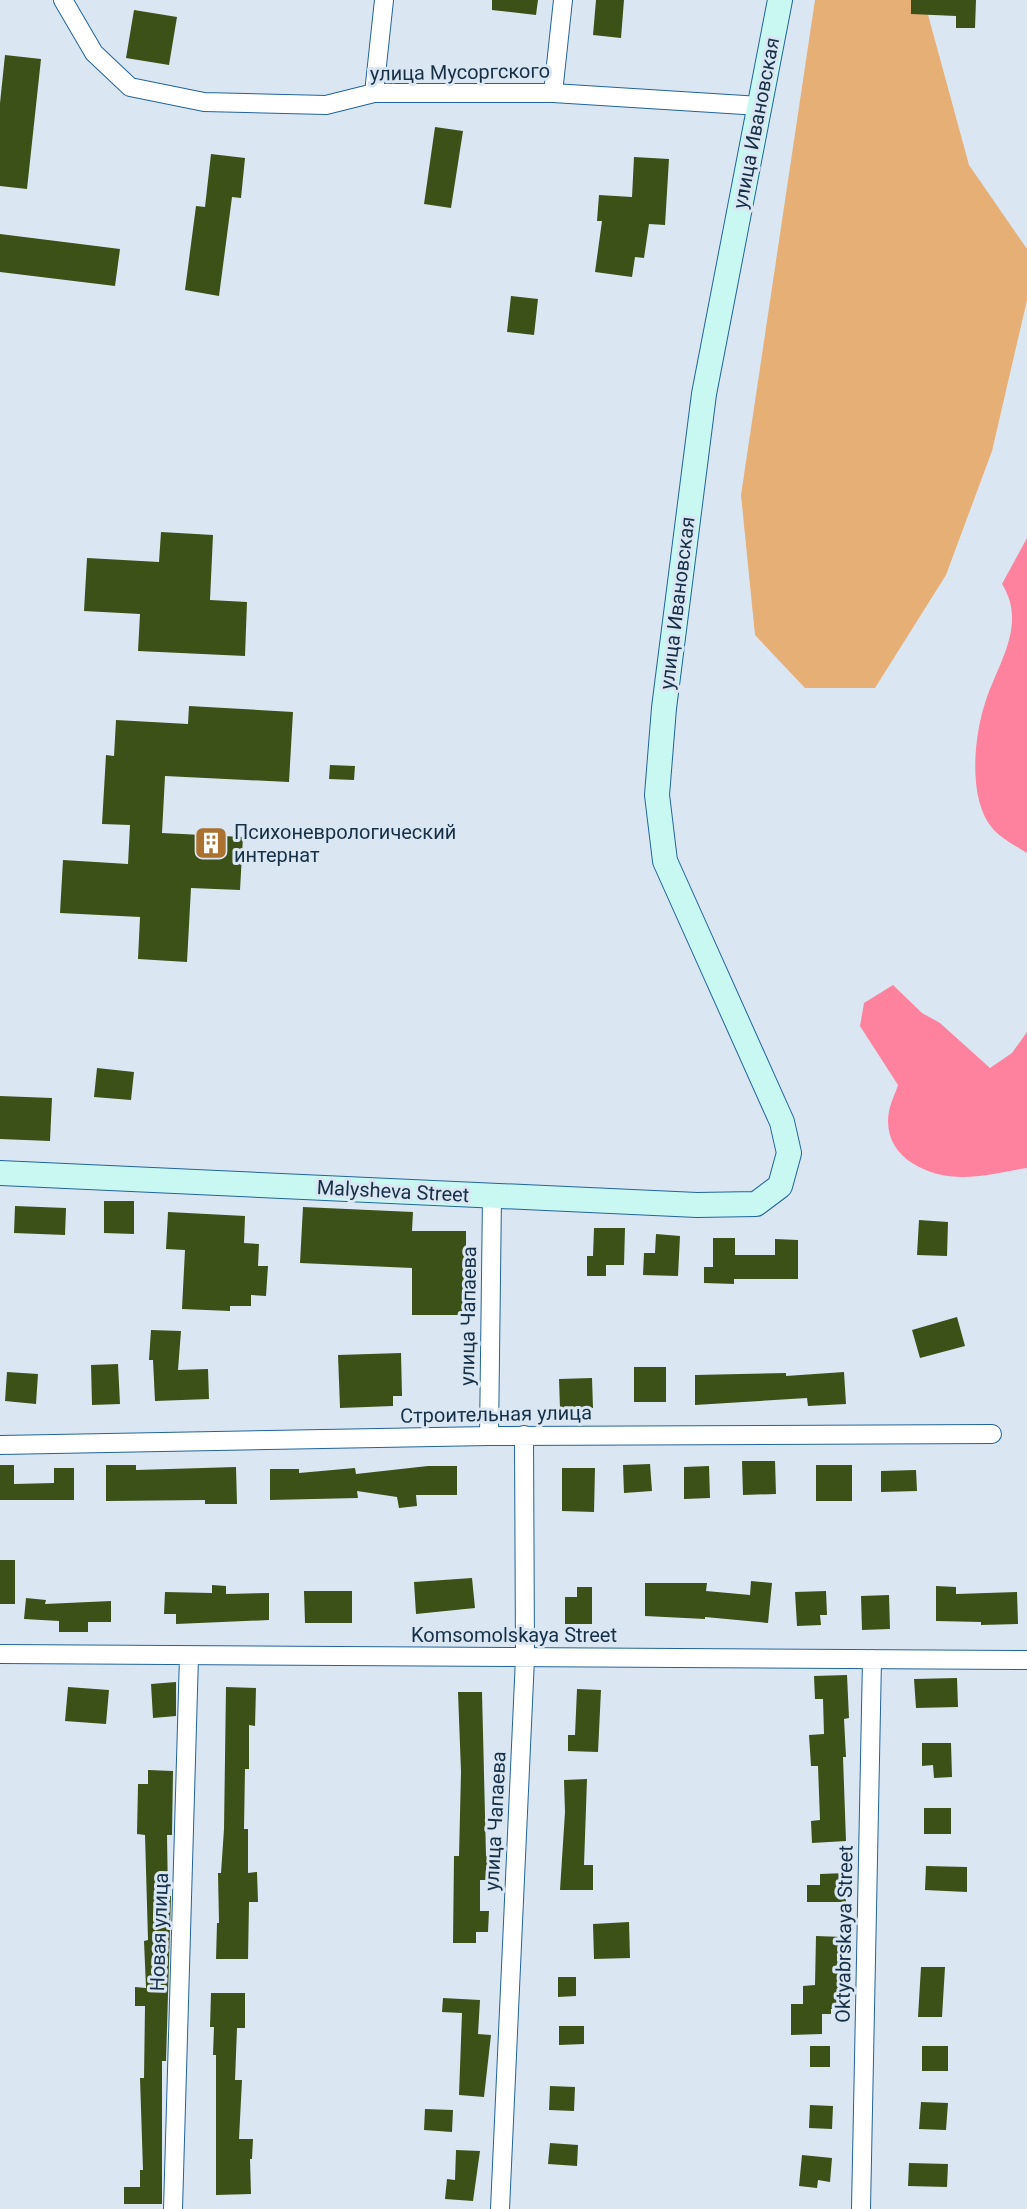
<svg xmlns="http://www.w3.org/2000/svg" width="1027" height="2209" viewBox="0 0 1027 2209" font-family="Roboto,sans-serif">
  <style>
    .green { fill: #e5af76 }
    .water { fill: #fe819e }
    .building { fill: #3c5118 }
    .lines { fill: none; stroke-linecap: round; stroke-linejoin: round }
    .street-casing { stroke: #226499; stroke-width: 20 }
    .secondary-casing { stroke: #226499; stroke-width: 26 }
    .street { stroke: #fff; stroke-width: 18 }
    .secondary { stroke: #c9f8f3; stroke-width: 24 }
    .labels { text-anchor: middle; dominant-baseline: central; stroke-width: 6; stroke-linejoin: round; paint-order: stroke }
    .street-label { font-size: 20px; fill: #163048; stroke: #dae7f3 }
    .poi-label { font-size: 20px; fill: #163048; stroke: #dae7f3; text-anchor: start }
  </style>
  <rect width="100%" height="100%" fill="#dae7f3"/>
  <path class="green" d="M815,0H924L969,165L1027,249V300L992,451L946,575L875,688H805L755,635L741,495Z"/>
  <path class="water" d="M1027,538V853C1016,846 1002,839 993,829C967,799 974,735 986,700C999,662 1027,624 1002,584Z
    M893,985L922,1013L940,1023L990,1068L1012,1053L1027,1032V1168C1007,1171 984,1177 963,1177C924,1177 878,1154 890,1107C892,1099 896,1092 898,1085L860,1026L864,1003Z"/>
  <path class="building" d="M492,0H538L536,15L492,10Z
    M596,0H624L621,38L593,35Z
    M911,0H976L975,28H956V16L911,14Z
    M134,10L177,17L169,65L126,58Z
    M5,55L41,59L27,189L0,186V103Z
    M435,127L463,131L451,208L424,204Z
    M211,154L245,158L241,198L232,197L219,296L185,290L196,206L205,207Z
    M634,157L669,159L665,225L649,224L644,258L635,257L632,277L595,272L602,221H597L599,195L632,197Z
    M0,234L120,249L115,286L0,272Z
    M511,296L538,299L534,335L507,332Z
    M161,532L213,535L210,600L247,602L245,656L138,651L140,614L84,611L87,558L159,562Z
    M189,706L293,712L289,782L165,776L162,833L243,837L240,890L191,888L187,962L138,959L140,917L60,913L63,860L128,864L130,825L102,824L106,755L114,756L116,720L188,724Z
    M330,765L355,766L354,780L329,779Z
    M97,1068L134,1072L131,1100L94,1097Z
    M0,1096L52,1098L50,1141L0,1139Z
    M104,1201H134V1234L104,1233Z
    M15,1206L66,1208L65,1235L14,1233Z
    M303,1207L413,1212L412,1231H466V1315H412V1268L300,1263Z
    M168,1212L245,1216L244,1243L259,1244L258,1266H268L266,1296L251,1295V1306H230V1311L182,1309L185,1250L166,1249Z
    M919,1220L948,1222L947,1256L917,1255Z
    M594,1228H625L624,1265H606V1276H587V1256H593Z
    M656,1234L680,1236L678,1276L643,1275L644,1253H655Z
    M713,1238H735V1255H775V1239L798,1240V1279H734V1284L704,1283V1267H713Z
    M957,1317L965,1346L920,1358L912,1330Z
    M151,1330L181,1331L178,1370L208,1369L209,1399L155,1401L153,1360H149Z
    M401,1353L402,1396H393V1406L340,1408L338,1355Z
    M118,1364L120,1404L92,1405L91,1365Z
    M634,1367H666V1402H634Z
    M7,1372L38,1374L36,1404L5,1401Z
    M844,1372L846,1404L808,1406L807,1398L695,1405V1375L786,1373V1376Z
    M592,1378L593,1408L560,1409L559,1379Z
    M742,1461H775L776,1494L743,1495Z
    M650,1464L652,1491L624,1493L623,1465Z
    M0,1465H14V1484L54,1483V1468H74V1500H0Z
    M106,1465H136V1470L236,1467L237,1504H205V1500L106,1501Z
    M816,1465H852V1501H816Z
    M428,1466H457V1495H416L417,1506L399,1508L397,1497L357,1491L358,1498L270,1500V1469H299V1473L355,1468L356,1474Z
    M709,1466L710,1498L684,1499V1467Z
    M562,1468H595L594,1512L562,1511Z
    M916,1470L917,1491L881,1492V1471Z
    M0,1560H15V1604H0Z
    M472,1578L475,1608L416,1614L414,1582Z
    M751,1581L772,1583L768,1623L705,1617V1619L645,1616V1583H707L706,1591L750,1595Z
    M212,1585L226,1586V1594L269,1593V1620L176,1624V1614H164L165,1592L212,1593Z
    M936,1586L956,1587V1594L1017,1592L1018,1624L981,1625V1622L936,1621Z
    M577,1587H592V1624H565V1597H577Z
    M304,1591H352V1623H305Z
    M826,1591L827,1615H820L821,1625L797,1626L795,1592Z
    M889,1595L890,1629L862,1630L861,1596Z
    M26,1598L46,1600L45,1604L111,1601V1622H88V1632H59V1621L24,1619Z
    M847,1675L849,1718L844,1719L846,1757H843L846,1841L812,1843L811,1821L820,1820L818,1766H811L809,1735L824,1734L823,1699H815L814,1676Z
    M957,1678L958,1707L916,1708L914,1679Z
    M176,1682V1716L153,1718L151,1684Z
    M68,1687L109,1690L106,1724L65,1721Z
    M226,1687L256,1688L255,1726L249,1725V1769H245L244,1829H248V1873L257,1872L258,1902H249L248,1959H216L217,1923H219L218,1873H221L224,1829Z
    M577,1689L601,1690L598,1752L568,1751V1735H575Z
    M458,1692H482L486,1856H496V1880H480V1911H489L488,1932H476V1943H453L454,1856H459L461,1772Z
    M922,1743H951L952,1777L934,1778L933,1765L922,1766Z
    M148,1770L173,1771L172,1835H167L168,1896H171L166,2061H162V2204H124V2187H140V2170H143L140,2078H144L145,2006H135V1987L146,1988L144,1941L148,1940L145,1835L137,1834L138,1784H148Z
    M587,1779L584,1865H593V1890H560L565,1812L564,1780Z
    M924,1808H951V1834H924Z
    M926,1866L967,1867V1892L925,1890Z
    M846,1873V1902H807V1885H820V1874Z
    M629,1922L630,1958L594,1959L593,1924Z
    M816,1936L843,1937V1959H841V2009H831V2014H822V2034L791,2035V2004H803V1986L815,1985Z
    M921,1967H945L942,2017H918Z
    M558,1977H576V1996L558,1997Z
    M211,1993H245V2028H237L235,2080H242L239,2139H253L252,2159H250L251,2194L216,2195V2055H213L214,2027H210Z
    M443,1998L480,2000L478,2034L491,2035L484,2097L459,2095L462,2013L442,2012Z
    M559,2026H584V2044L559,2045Z
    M810,2046H830V2067H810Z
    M922,2046H948V2071H922Z
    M550,2086L575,2087L574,2111L549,2110Z
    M921,2102L948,2103L946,2130L919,2129Z
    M810,2105L833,2106L832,2129L809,2128Z
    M425,2109L453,2110L452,2132L424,2130Z
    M550,2143L578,2145L577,2166L548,2164Z
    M456,2150L480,2151L473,2201L445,2199L447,2179L455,2180Z
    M802,2155L832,2158L830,2182L818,2180L817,2188L799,2186Z
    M909,2163L948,2164L947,2187L908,2186Z"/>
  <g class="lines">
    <g class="street-casing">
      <path id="street" d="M63,0L94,53L130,87L204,102L326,105L374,93H553L760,106
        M374,93L384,0
        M553,93L563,0
        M489,1436L492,1196
        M0,1445L489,1436L992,1434
        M0,1654L1027,1660
        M173,2209L189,1656
        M500,2209L525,1658L524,1435
        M861,2209L872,1659"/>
    </g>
    <g class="secondary-casing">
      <path id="secondary" d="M0,1173L697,1205L756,1204L780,1186L789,1153L782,1122L665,861L657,795L664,708L704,394L780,0"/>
    </g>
    <use href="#street" class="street"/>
    <use href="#secondary" class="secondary"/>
  </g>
  <defs>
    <g id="building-square" transform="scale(1.725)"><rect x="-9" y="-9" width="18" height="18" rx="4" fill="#aa712f" stroke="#dae7f3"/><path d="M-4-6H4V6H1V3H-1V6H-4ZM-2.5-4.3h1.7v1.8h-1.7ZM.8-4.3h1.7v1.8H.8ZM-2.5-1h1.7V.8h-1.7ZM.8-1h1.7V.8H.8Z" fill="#fff"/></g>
  </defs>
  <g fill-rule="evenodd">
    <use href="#building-square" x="211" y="843"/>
  </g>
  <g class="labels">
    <g class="street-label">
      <text transform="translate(460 72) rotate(-1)">улица Мусоргского</text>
      <text transform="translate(756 123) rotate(-79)">улица Ивановская</text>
      <text transform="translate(677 603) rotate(-83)">улица Ивановская</text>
      <text transform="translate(393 1191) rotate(3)">Malysheva Street</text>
      <text transform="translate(468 1316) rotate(-89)">улица Чапаева</text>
      <text transform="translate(496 1414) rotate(-1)">Строительная улица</text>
      <text x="514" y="1635">Komsomolskaya Street</text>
      <text transform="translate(495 1821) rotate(-87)">улица Чапаева</text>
      <text transform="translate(159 1932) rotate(-88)">Новая улица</text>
      <text transform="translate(844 1934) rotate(-89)">Oktyabrskaya Street</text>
    </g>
    <g class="poi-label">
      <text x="234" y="832">Психоневрологический<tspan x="234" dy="23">интернат</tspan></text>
    </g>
  </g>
</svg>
